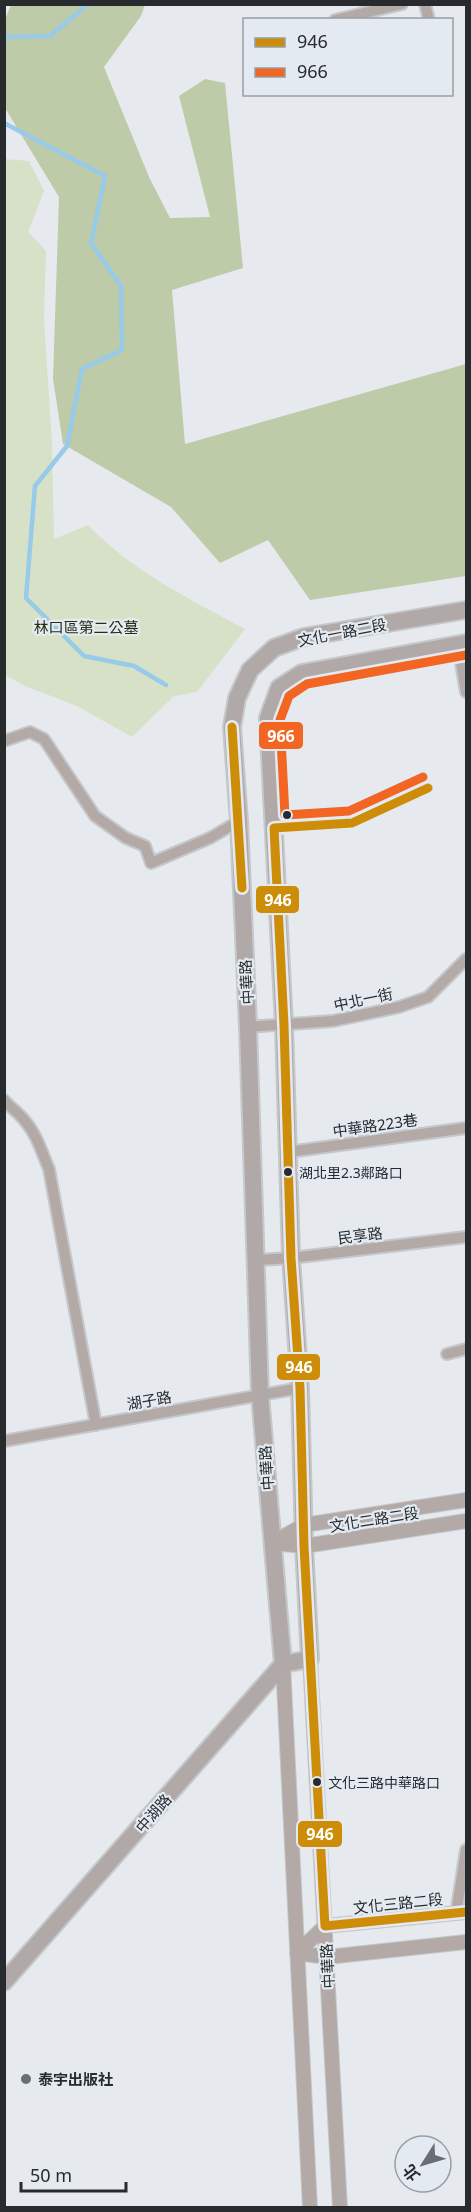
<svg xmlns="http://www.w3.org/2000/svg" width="471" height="2212" viewBox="0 0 471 2212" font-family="'Noto Sans','Noto Sans TC',sans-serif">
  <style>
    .green { fill: #d7e1c7 }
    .forest { fill: #becba8 }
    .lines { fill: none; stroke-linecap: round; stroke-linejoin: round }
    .stream { stroke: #98cae9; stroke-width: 4.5 }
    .minor-casing { stroke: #c5c8ca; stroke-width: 14 }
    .tertiary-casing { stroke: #c5c8ca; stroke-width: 16 }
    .secondary-casing { stroke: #c5c8ca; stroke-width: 20 }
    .minor { stroke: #b3a9a7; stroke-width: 10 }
    .tertiary { stroke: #b3a9a7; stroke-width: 14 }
    .secondary { stroke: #b1a9a7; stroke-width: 16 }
    .bus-1-casing { stroke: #e3eaf2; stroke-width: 14 }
    .bus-2-casing { stroke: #e3eaf2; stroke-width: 14 }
    .bus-1 { stroke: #ce8d09; stroke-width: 9 }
    .bus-2 { stroke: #f26522; stroke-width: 9 }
    .bus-dot { fill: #282b2d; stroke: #e3eaf2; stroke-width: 2 }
    .poi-dot { fill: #6a6e71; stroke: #e3eaf2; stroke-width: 2 }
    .labels { text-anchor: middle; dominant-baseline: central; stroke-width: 4.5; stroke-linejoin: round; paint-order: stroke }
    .bus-label { font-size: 14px; fill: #282b2d; stroke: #e3eaf2; text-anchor: start }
    .park-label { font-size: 15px; fill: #262e10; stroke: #e3eaf2 }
    .street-label { font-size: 15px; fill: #282b2d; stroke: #e3eaf2 }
    .poi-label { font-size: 15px; font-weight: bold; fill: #282b2d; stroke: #e3eaf2; text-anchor: start }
    .line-badge { stroke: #e3eaf2; stroke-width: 2 }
    .badge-label { font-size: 16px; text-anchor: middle; font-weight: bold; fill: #fff }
  </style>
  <rect width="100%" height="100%" fill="#e6eaee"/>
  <path class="green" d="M5,159L29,161L44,191L28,232L46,251L44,319L52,444L54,539L88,525C132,571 189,599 245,629L197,692L174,696L132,737L77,706L25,686L5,675Z"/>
  <path class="forest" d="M11,5H145L141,16L104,67L149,177L170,218L210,217L179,96L205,79L225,83L243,268L172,290L185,444L466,364V576L310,600L268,540L220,563L171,507L63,444L53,379L59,197L5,108L6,17Z"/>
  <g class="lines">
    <path class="stream" d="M4,37L50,36L88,4
      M4,123L105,176L91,243L121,286L122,350L82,369L67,446L35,486L26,598L84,656L134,666L166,685"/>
    <g class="minor-casing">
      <path id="minor" d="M425,4L429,20
        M335,20L402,4
        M458,645L466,692
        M4,741L30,732L44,739L95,816L126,838L145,846L151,863L210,838L239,821
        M248,1027L333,1021L399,1007L428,997L466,959
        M4,1100C11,1108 19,1113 25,1121C37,1135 42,1153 49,1169L96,1425
        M288,1152L466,1128
        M257,1260L291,1258L466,1237
        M447,1354L466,1349
        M4,1441L300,1388
        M456,1914L466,1850"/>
    </g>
    <g class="tertiary-casing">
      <path id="tertiary" d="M272,1543L304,1525L466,1500
        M272,1543L304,1546L466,1521
        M310,1659L340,2208
        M283,1664L310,2208
        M297,1953L325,1926L466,1912
        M297,1953L327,1957L466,1942"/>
    </g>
    <g class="secondary-casing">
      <path id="secondary" d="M283,1664L260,1395L248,1027L239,821L232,727L237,698L250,670L274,648L304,637L466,610
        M4,1982L283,1664L310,1659L304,1546L300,1388L291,1258L284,1025L268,718L279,688L302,673L466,643"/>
    </g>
    <use href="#minor" class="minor"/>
    <use href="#tertiary" class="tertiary"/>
    <use href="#secondary" class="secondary"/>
    <g class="bus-1-casing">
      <path id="bus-1" d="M232,727L242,888
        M428,788L352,823L274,828L284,1025L291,1258L300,1388L304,1546L325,1926L466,1912"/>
    </g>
    <g class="bus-2-casing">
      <path id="bus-2" d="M423,777L349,811L285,815L280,720L289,696L307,684L466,655"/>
    </g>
    <use href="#bus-1" class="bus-1"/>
    <use href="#bus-2" class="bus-2"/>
  </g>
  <g class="bus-dot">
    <circle cx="287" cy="815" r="5"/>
    <circle cx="288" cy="1172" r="5"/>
    <circle cx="317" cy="1782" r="5"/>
  </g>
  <circle class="poi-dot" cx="26" cy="2079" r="6"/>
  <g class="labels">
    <g class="bus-label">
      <text x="299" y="1172">湖北里2.3鄰路口</text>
      <text x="328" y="1782">文化三路中華路口</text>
    </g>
    <g class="park-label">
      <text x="86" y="627">林口區第二公墓</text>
    </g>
    <g class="street-label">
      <text transform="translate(342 632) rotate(-11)">文化一路二段</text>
      <text transform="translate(246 982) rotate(-93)">中華路</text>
      <text transform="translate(363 999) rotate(-12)">中北一街</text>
      <text transform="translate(375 1125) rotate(-8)">中華路223巷</text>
      <text transform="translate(360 1235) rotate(-7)">民享路</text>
      <text transform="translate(149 1400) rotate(-10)">湖子路</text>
      <text transform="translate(266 1468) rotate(-94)">中華路</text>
      <text transform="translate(374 1519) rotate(-9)">文化二路二段</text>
      <text transform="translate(153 1813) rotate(-49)">中湖路</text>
      <text transform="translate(398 1903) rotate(-6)">文化三路二段</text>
      <text transform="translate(327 1966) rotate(-93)">中華路</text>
    </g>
    <g class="poi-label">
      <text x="38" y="2079">泰宇出版社</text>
    </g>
  </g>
  <g class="line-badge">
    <rect x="258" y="721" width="46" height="29" rx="6" fill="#f26522"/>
    <rect x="255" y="885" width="45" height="29" rx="6" fill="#ce8d09"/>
    <rect x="276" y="1353" width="45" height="28" rx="6" fill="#ce8d09"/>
    <rect x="297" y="1820" width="46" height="28" rx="6" fill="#ce8d09"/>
  </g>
  <g class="badge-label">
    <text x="281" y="742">966</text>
    <text x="278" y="906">946</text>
    <text x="299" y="1373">946</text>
    <text x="320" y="1840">946</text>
  </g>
  <rect width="471" height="2212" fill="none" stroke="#282b2d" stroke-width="12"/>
  <rect x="243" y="18" width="210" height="78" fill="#e3eaf2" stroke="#989ea3" stroke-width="1.5"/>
  <rect x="255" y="38" width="30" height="9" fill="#ce8d09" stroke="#989ea3" stroke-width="1.5"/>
  <text x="297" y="48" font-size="18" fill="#282b2d">946</text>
  <rect x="255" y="68" width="30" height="9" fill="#f26522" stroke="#989ea3" stroke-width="1.5"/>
  <text x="297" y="78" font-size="18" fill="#282b2d">966</text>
  <g transform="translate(423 2164) rotate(233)"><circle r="28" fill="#e3eaf2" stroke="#989ea3" stroke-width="1.5"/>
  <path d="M0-4.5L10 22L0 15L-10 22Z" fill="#6a6e71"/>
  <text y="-9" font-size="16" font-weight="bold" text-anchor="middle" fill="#282b2d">北</text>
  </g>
  <path d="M21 2182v9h105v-9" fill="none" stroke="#282b2d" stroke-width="3"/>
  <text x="30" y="2182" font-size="18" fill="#282b2d" stroke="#e3eaf2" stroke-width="4.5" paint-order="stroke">50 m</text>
</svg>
